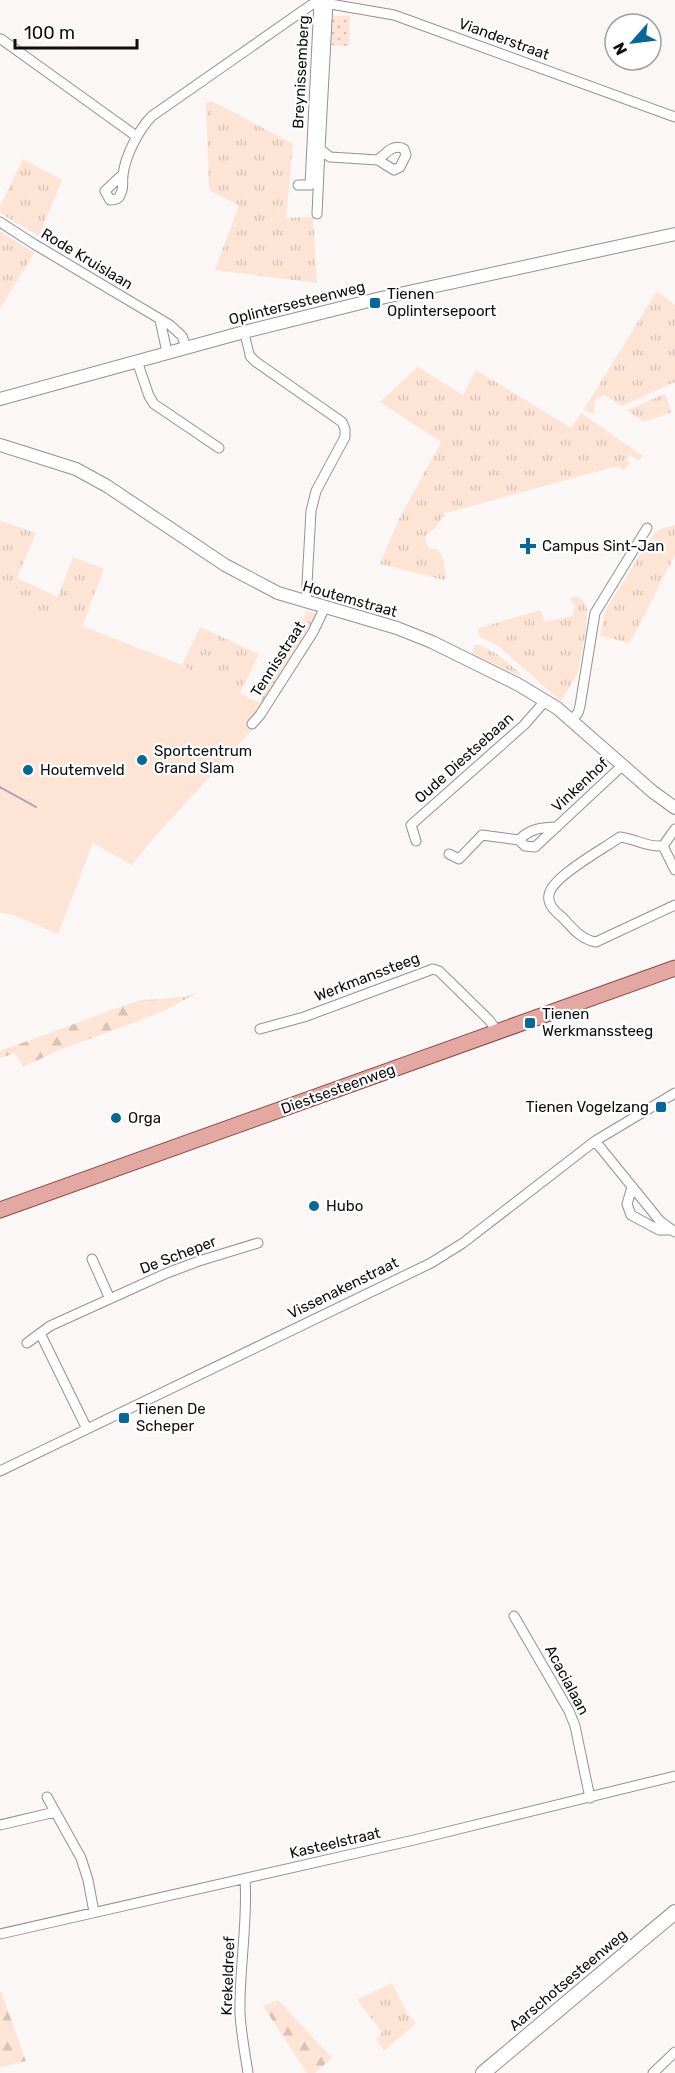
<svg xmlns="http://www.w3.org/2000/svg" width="675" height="2073" viewBox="0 0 675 2073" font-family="Rubik,sans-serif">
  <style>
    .grass { fill: url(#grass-tufts) }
    .forest { fill: url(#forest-firs) }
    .park { fill: url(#park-dots) }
    .pitch { fill: #fee4d5 }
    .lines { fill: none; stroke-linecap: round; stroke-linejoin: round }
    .stream { stroke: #b09ebb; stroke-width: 2 }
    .pedestrian-casing { stroke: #949192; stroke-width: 10 }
    .minor-casing { stroke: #949192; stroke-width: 11 }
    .tertiary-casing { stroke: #949192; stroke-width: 14 }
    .secondary-casing { stroke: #949192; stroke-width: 16 }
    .primary-casing { stroke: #8c4c45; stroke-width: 17 }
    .pedestrian { stroke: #fff; stroke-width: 8 }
    .minor { stroke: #fff; stroke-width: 9 }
    .tertiary { stroke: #fff; stroke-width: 12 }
    .secondary { stroke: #fff; stroke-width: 14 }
    .primary { stroke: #e2a8a1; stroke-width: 15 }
    .poi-dot { fill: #076796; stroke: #fff; stroke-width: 2 }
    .labels { text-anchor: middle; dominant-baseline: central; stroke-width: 4.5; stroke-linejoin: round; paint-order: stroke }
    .street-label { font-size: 15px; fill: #0f0e0e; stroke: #fff }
    .poi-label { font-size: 15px; fill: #0f0e0e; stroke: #fff; text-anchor: start }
  </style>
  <defs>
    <pattern id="grass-tufts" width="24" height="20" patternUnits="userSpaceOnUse" patternTransform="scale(1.5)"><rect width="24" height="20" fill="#fee4d5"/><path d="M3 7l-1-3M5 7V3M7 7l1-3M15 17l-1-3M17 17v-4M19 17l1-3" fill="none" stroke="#d8c2b6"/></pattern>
    <pattern id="forest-firs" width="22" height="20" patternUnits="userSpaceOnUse" patternTransform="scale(1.5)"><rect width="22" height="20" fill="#fee4d5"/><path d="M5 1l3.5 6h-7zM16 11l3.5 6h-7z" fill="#d8c2b6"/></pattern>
    <pattern id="park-dots" width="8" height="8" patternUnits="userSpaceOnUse" patternTransform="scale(1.5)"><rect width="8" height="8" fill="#fee4d5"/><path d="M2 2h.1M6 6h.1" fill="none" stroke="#d8c2b6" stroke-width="1.8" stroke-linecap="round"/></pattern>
  </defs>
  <rect width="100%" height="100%" fill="#fbf7f7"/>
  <path class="grass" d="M212,101L293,144L286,218L313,217L317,283L215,270L239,205L209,190L206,103Z
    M23,159L62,180L39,236L0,213V206Z
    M0,231L34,253L0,309Z
    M657,291L675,305V382L622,406L604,395L595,400L594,415L584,409Z
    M418,367L463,395L476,370L571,428L581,413L643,456L638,461L630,455L626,459L630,463L624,470L619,467H613L446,513L436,527L427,534L425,538L428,547L439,551L442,555L447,578L444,580L380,564L399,519L441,442L380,402Z
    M665,394L672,412L644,422L627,410Z
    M0,521L36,533L17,578L58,597L73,557L104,569L82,626L0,599Z
    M675,525V555L630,643L600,636L605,611L654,533L661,529Z
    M575,596L582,599L587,608L586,631L577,675L561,701L498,646L480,637L478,631L479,628L537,611H541L544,622L573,616L575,605L569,599Z
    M307,611L315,613V618L258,710L182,665L200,627L259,654L240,693L259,703Z
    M475,644C496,650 504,660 520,673V676L472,654Z
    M199,992L166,1010L141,1020L146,1015L149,1006L147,1000L185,997Z
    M392,1983L409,2016L416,2023L384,2051L376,2039L382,2032L357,2000Z"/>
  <path class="forest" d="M147,1000L149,1006L148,1011L141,1020L59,1050L23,1067L15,1053L0,1058V1051L137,1001Z
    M1,1991L26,2061L0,2067V1992Z
    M278,2000L332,2058L315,2073H307L263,2006Z"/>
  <path class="park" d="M330,16H350L349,46L328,45Z"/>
  <path class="pitch" d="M0,599L82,626L182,665L258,710L261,720L153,839L132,865L93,843L58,934L11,914L0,913Z"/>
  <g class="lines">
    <path class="stream" d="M0,787L36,807"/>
    <g class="pedestrian-casing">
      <path id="pedestrian" d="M244,332L250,356"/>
    </g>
    <g class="minor-casing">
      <path id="minor" d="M328,2L320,149L330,157L378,160L394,170L400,167L406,155L404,149C394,143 386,153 378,160
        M1,39L136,136
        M123,174L105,191L110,200C116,200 119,199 121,193C124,187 122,181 123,175C125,156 139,129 152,116L311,5L319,2L394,15L675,117
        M298,185H310L319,2
        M317,214L320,149
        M0,222L34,244L170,325L182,336L186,347
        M160,320L167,352
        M250,356L256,362L342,422L345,429V437L316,491L311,511L306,602
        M137,361L149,396L154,404L219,448
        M571,720L578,713L580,706L595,613L647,528
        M252,724L260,715L313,632L325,607
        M519,840C529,829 542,827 557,827
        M416,841L411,825L524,725L546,700
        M663,846C644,847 637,839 620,837C605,848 551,877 549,895C547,905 556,912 563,918C573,929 582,940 596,942L675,905
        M663,846L675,870
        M663,846L675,829
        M449,854L459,859L482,835L519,840L525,846L535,847L623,765
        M260,1029L304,1017L433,969L439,971L489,1020L498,1032
        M595,1141L660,1221L675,1232
        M632,1187L627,1204L631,1215L659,1230H672
        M92,1259L110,1299
        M40,1333L87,1429
        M27,1343L50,1326L167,1273L199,1261L258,1243
        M0,1471L431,1263L463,1243L595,1141L675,1093
        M514,1616L569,1711L575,1726L590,1798
        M47,1797L81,1858L88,1880L94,1912
        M0,1825L55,1812
        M245,1879C248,1924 239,1968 240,2013C241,2033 245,2053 248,2073
        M0,1934L414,1840L675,1776
        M653,2073L675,2052"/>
    </g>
    <g class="tertiary-casing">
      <path id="tertiary" d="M0,399L244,332L381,298L675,234
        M0,445L76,469L107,486L225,565L278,593L397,628L432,642L519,685L557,708L653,792L675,808"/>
    </g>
    <g class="secondary-casing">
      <path id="secondary" d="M483,2073L675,1912"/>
    </g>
    <g class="primary-casing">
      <path id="primary" d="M0,1210L675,968"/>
    </g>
    <use href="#pedestrian" class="pedestrian"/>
    <use href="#minor" class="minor"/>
    <use href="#tertiary" class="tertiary"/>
    <use href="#secondary" class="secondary"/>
    <use href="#primary" class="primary"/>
  </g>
  <g class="poi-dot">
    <rect x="369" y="297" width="12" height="12" rx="3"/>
    <path d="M525 537h6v6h6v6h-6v6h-6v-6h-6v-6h6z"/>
    <circle cx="142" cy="760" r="6"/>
    <circle cx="28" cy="770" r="6"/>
    <rect x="524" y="1017" width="12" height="12" rx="3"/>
    <rect x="655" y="1101" width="12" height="12" rx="3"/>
    <circle cx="116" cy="1118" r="6"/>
    <circle cx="314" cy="1206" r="6"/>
    <rect x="118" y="1412" width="12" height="12" rx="3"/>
  </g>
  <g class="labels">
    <g class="street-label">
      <text transform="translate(504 39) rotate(20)">Vianderstraat</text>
      <text transform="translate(301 72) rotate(-87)">Breynissemberg</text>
      <text transform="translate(87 259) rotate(31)">Rode Kruislaan</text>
      <text transform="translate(297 303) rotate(-14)">Oplintersesteenweg</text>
      <text transform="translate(350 599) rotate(16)">Houtemstraat</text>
      <text transform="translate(278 659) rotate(-57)">Tennisstraat</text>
      <text transform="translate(464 758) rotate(-42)">Oude Diestsebaan</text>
      <text transform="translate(580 785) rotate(-43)">Vinkenhof</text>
      <text transform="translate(367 977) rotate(-21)">Werkmanssteeg</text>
      <text transform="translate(338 1089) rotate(-20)">Diestsesteenweg</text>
      <text transform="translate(178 1255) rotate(-21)">De Scheper</text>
      <text transform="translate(343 1288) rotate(-26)">Vissenakenstraat</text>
      <text transform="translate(567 1680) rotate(62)">Acacialaan</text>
      <text transform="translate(335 1843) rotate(-13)">Kasteelstraat</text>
      <text transform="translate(228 1976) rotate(-88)">Krekeldreef</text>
      <text transform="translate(568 1980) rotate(-40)">Aarschotsesteenweg</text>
    </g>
    <g class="poi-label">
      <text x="387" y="294">Tienen<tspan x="387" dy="17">Oplintersepoort</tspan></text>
      <text x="542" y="546">Campus Sint-Jan</text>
      <text x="154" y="751">Sportcentrum<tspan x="154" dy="17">Grand Slam</tspan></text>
      <text x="40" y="770">Houtemveld</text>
      <text x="542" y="1014">Tienen<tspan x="542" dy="17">Werkmanssteeg</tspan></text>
      <text x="649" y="1107" text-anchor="end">Tienen Vogelzang</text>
      <text x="128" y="1118">Orga</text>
      <text x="326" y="1206">Hubo</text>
      <text x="136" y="1409">Tienen De<tspan x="136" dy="17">Scheper</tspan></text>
    </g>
  </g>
  <g transform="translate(633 42) rotate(242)"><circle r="28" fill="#ffffff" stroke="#9f9f9f" stroke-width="1.5"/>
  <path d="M0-4.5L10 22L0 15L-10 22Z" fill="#076796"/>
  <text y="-9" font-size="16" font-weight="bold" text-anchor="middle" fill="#0f0e0e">N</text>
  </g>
  <path d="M15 39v9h122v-9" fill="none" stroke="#0f0e0e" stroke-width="3"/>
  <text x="24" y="39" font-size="18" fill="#0f0e0e" stroke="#ffffff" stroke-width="4.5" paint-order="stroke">100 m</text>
</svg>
